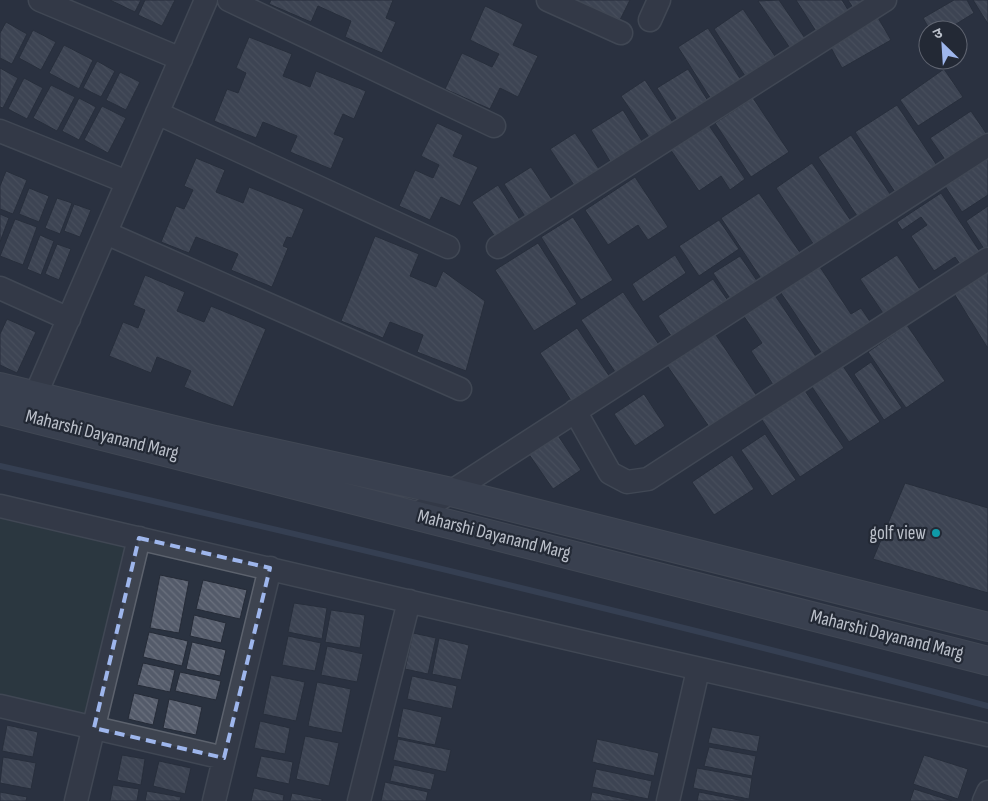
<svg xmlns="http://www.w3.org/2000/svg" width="988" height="801" viewBox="0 0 988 801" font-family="'Sofia Sans Condensed','Noto Sans Devanagari',sans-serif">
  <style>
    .park { fill: #2d3f42 }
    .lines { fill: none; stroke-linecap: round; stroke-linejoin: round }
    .stream { stroke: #445068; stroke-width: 6 }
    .building { fill: url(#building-back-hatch); stroke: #252b37 }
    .street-casing { stroke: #5c626d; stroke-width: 25 }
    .secondary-casing { stroke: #5c626d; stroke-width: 30 }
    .street { stroke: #3e4450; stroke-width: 22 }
    .secondary { stroke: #4d5362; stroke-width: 28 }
    .marked { fill: none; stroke: #9eb6ec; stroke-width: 4; stroke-dasharray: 10 6; stroke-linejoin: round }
    .culture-dot { fill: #0f9aa8; stroke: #232935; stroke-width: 2 }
    .labels { text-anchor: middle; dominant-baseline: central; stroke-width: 4.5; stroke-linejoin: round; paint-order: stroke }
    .street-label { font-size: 19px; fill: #bbc0ca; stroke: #232935 }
    .poi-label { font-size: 19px; fill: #bbc0ca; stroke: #232935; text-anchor: end }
  </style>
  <defs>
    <pattern id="building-back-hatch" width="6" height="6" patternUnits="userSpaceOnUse" patternTransform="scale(1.25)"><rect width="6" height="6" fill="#545b6a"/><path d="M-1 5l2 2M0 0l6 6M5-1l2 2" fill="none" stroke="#6b717e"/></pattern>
  </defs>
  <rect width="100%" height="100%" fill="#2a3240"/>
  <path class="park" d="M0,518L127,547L88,715L0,695Z"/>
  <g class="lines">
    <path class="stream" d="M0,466C330,541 660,619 988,706"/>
  </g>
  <path class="building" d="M110,0H141L135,12Z
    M145,0H175L162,26L138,15Z
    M271,0H393L386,18L396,22L382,53L345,37L351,21L318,6L311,22L269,4Z
    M571,0H630L618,24Z
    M779,0L809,44L794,54L758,1Z
    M796,0H842L853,18L821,39Z
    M848,0H879L857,14Z
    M954,0H967L974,13L948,29L949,30H930L923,18Z
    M973,0H988V24Z
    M485,6L523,24L513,45L538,56L518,97L500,88L490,109L445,89L462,53L492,67L499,54L470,40Z
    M743,9L781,65L751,85L714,29Z
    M877,16L891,40L842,68L829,44Z
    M6,22L27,34L12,64L0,58V33Z
    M708,28L746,88L716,107L678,47Z
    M33,30L56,42L41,70L19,58Z
    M249,37L292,54L283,76L310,87L316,71L366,91L354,119L343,114L334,134L344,138L331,169L290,152L297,136L263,122L256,138L214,121L227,89L238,93L246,73L236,68Z
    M64,45L93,60L79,89L49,73Z
    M97,61L115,71L101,97L83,88Z
    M0,68L18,78L3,108L0,107Z
    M688,69L710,104L679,123L657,88Z
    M944,69L963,97L918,126L900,100Z
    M120,72L140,82L126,110L106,100Z
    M24,78L43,88L27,119L8,109Z
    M645,80L676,127L653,143L621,96Z
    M51,85L75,97L57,131L33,118Z
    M79,98L96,107L79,140L62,131Z
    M753,98L789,152L751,177L715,123Z
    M897,105L938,167L897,195L855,132Z
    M102,106L126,118L108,153L84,140Z
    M623,110L648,151L616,171L591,130Z
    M971,111L988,136L951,168L930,138Z
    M437,123L463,135L453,156L478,167L460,206L441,197L430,220L399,206L415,170L433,178L439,165L421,156Z
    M708,124L745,179L730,190L721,176L699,191L670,149Z
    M575,133L599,169L574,185L550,149Z
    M851,135L892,197L859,219L818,157Z
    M988,153V195L962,212L943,183Z
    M196,158L225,170L216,192L243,203L249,187L304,209L292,238L287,237L283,246L288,248L272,287L231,270L238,254L196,237L189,253L161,242L176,206L184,209L193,190L184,186Z
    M812,163L851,221L814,245L776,188Z
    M531,167L553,201L526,218L504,184Z
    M6,171L27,180L13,214L0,209V186Z
    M635,177L668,227L648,240L638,225L608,245L585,210Z
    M498,185L522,223L497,240L472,202Z
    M29,188L49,196L39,222L19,214Z
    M759,193L801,254L762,280L721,218Z
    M941,193L982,255L963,268L955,257L934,271L911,236L927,225L921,217L902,230L897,222Z
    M57,198L72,203L60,234L45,228Z
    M74,204L91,210L80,237L64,231Z
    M988,206V251L986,252L966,221Z
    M0,214L9,218L0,242Z
    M573,217L613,280L581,300L541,237Z
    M15,219L37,227L23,265L0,256Z
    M719,220L739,249L699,276L679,246Z
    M40,235L54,241L41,275L27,269Z
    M375,236L419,254L410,276L436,287L443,271L485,301L466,371L417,352L423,335L390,322L383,338L341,321Z
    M538,243L577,304L534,331L495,270Z
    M57,244L71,249L59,280L45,274Z
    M675,255L686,273L643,302L632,284Z
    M897,255L925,297L889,322L860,279Z
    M740,256L760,285L733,303L713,273Z
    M818,264L851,314L861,308L875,329L827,361L779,290Z
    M988,264V347H987L950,287Z
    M145,275L185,292L177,311L204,322L211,306L266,329L233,407L184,387L191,371L157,357L151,373L109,356L123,322L138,328L145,310L133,305Z
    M713,279L731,305L675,342L658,316Z
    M770,288L819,361L776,389L751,351L762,343L739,309Z
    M623,292L662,349L619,378L581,320Z
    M7,319L36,332L17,373L0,365V334Z
    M907,325L945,381L906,408L868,352Z
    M577,328L612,380L574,405L540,353Z
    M712,329L761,402L714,434L664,361Z
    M871,362L902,408L884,420L854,374Z
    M841,363L880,422L849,442L810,384Z
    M801,385L844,448L800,477L758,414Z
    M644,394L665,426L635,446L614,414Z
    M557,434L581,470L553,489L528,453Z
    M765,434L796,480L772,496L741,450Z
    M732,455L754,489L714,515L692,482Z
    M905,483L988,508V593L873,559Z
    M160,575L189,581L179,633L150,628Z
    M203,580L247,590L240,619L196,609Z
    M294,603L327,608L322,639L288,632Z
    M331,610L365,615L360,648L325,642Z
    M194,615L226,623L221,643L190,636Z
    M149,632L188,641L182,666L143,657Z
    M413,633L436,638L428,674L405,669Z
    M288,636L321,643L315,671L282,665Z
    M439,638L469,645L461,680L432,674Z
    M192,642L226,650L220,676L186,669Z
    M327,646L363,654L357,682L321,675Z
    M143,663L175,670L170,692L137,685Z
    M180,672L221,681L216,700L175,691Z
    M271,675L305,682L296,721L263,714Z
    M412,676L457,686L452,709L407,699Z
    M317,682L351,689L342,733L308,726Z
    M134,693L159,699L153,725L128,719Z
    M169,699L202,707L196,735L163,728Z
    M403,708L442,717L435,745L397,737Z
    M260,721L290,728L285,754L254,748Z
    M7,725L38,732L33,757L2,751Z
    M712,727L760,736L757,752L708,743Z
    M305,736L339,743L329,786L296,779Z
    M398,739L451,750L446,772L393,760Z
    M597,739L659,753L654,776L592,762Z
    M709,747L756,756L752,776L704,766Z
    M122,755L145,759L141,785L117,780Z
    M924,755L968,769L958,799L913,784Z
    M261,756L293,762L289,784L256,777Z
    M3,757L36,763L31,789L0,783Z
    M159,761L191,768L185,794L153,786Z
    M394,765L435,774L431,790L390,781Z
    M697,768L752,778L749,799L693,788Z
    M596,769L652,781L648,799L592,787Z
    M385,782L428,792L426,801H381Z
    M113,785L139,789L137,801H110Z
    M254,788L284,795L283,801H251Z
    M914,789L952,801H910Z
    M147,791L181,797L180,801H145Z
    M0,792L27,797L26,801H0Z
    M592,792L634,801H590Z
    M699,792L744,801H697Z
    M292,793L322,799V801H290Z"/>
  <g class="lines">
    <g class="street-casing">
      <path id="street" d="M40,0L181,59
        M229,0L494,126
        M548,0L621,33
        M650,20L659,0
        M157,113L448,247
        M0,131L127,182
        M106,233L460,389
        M498,247L885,0
        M0,288L69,319
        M29,410L206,0
        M575,411L610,473L627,482L648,479L988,259
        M0,506C330,582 658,661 988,735
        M415,515L988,145
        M0,706L224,758
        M76,801L139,538
        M214,801L270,568
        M359,801L409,601
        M668,801L698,670
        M984,801L988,792"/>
    </g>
    <g class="secondary-casing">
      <path id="secondary" d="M0,387L215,440L451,492L988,627
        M0,410L988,661"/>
    </g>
    <use href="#street" class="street"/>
    <use href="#secondary" class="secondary"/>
  </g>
  <path d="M0 0H988V801H0ZM139,538L270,568L224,758L94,728Z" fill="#2a3240" fill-opacity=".55" fill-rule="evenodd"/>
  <path class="marked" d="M139,538L270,568L224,758L94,728Z"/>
  <circle class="culture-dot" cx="936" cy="533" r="5"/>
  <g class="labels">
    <g class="street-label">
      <text transform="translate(102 435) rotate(14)">Maharshi Dayanand Marg</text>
      <text transform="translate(494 535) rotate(14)">Maharshi Dayanand Marg</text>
      <text transform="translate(887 635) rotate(14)">Maharshi Dayanand Marg</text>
    </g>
    <g class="poi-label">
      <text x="926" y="533">golf view</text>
    </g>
  </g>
  <g transform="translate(943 45) rotate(335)"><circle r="24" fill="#232935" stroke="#606571"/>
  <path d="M0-4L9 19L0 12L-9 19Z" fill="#9eb6ec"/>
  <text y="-8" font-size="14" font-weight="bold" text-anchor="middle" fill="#bbc0ca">उ</text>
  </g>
</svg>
